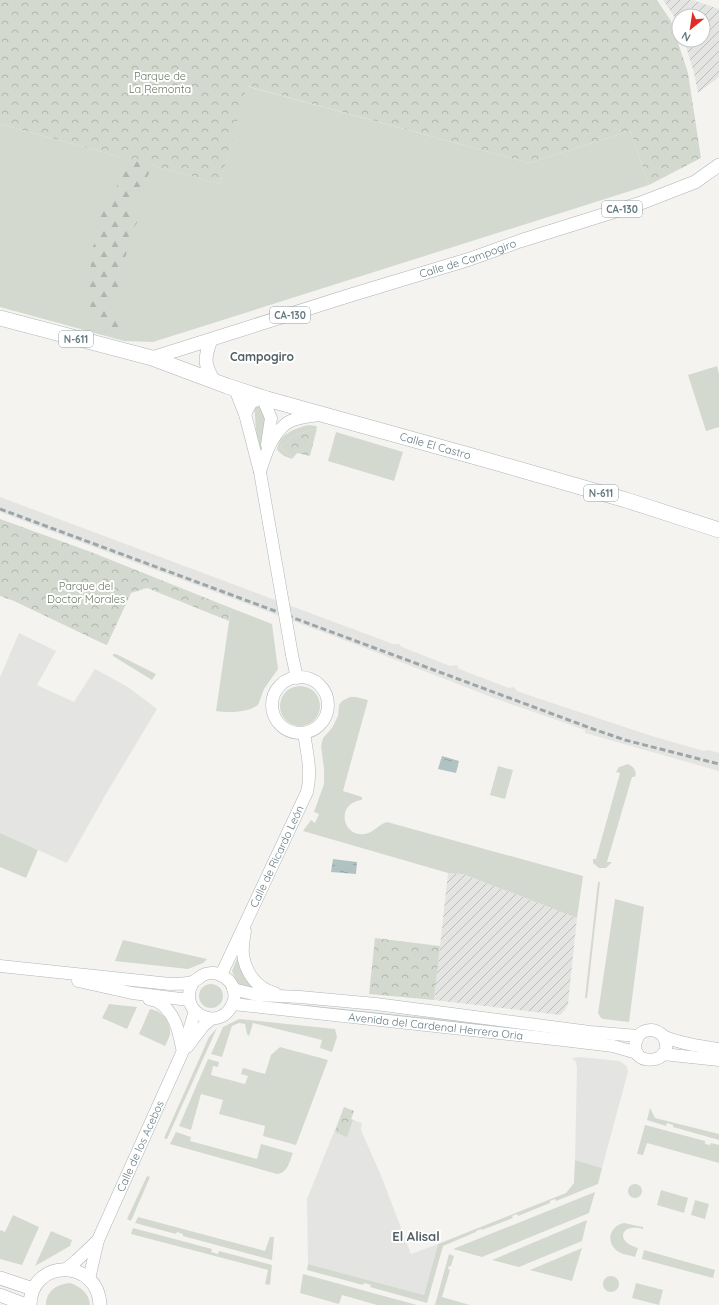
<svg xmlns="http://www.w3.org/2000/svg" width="719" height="1305" viewBox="0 0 719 1305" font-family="Quicksand,sans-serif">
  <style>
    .built { fill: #e4e5e3 }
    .industrial { fill: url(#industrial-furrows) }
    .grass { fill: #d4d9cf }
    .forest { fill: url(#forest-firs) }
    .park { fill: url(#park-crowns) }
    .water { fill: url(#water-ripples) }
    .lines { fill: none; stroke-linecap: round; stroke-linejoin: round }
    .secondary-casing { stroke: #afb6b9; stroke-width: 13 }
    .primary-casing { stroke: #aeb4b7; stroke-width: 14 }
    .highway-casing { stroke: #b0b5b7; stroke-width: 16 }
    .secondary { stroke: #fff; stroke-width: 12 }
    .primary { stroke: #fff; stroke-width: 13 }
    .highway { stroke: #fff; stroke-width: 15 }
    .rail { stroke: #9ca5a8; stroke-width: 3; stroke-dasharray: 6 3; stroke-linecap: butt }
    .secondary-bridge-casing { stroke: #afb6b9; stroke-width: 13; stroke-linecap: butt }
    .secondary-bridge { stroke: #fff; stroke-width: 12 }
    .labels { text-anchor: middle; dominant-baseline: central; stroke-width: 4; stroke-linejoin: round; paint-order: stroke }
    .shield { fill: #fff; stroke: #92a1a6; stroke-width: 1 }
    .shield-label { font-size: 10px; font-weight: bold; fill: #637980 }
    .park-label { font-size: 11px; fill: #6a7862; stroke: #fff }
    .street-label { font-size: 11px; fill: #637980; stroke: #fff }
    .neighbourhood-label { font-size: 12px; font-weight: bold; fill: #516065; stroke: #fff }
    .quarter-label { font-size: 13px; font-weight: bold; fill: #516065; stroke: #fff }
  </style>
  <defs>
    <pattern id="industrial-furrows" width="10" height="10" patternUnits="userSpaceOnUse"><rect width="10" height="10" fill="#e4e5e3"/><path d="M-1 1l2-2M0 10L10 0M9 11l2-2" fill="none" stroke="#bcbebd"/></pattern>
    <pattern id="forest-firs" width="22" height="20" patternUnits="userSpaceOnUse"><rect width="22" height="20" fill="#d4d9cf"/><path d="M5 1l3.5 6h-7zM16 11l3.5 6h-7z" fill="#b0b5ad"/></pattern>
    <pattern id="park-crowns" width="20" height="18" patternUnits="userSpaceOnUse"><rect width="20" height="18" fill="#d4d9cf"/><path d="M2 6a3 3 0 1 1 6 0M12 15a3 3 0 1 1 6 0" fill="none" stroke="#b0b5ad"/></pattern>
    <pattern id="water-ripples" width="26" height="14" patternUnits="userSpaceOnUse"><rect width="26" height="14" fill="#b1c2c3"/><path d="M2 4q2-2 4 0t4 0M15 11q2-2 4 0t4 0" fill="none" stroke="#94a2a4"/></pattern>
  </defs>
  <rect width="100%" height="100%" fill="#f4f3f0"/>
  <path class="built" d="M0,497L393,644H399L402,647L450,666L457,665L459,669L509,688L514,687L517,691L534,697L655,737L704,751L708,750L719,753V771L585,733V730L494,698L336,637L53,532L0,512Z
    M19,633L56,651L37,685L74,702L95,669L128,687L157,709L106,794L67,863L0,833V677Z
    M579,1057L619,1061L623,1063L627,1067L628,1072L602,1168L575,1160L577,1068L576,1062L572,1058Z
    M344,1107L354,1111L351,1119L362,1123L361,1130L382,1178L411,1254L438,1244L424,1295L308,1264L307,1199Z"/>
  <path class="industrial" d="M663,0H693L719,9V77L698,93L694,73L684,40H703V16H679V27L677,21Z
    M448,873L463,874L577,918L568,1004L565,1010L560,1015L434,1000Z"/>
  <path class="grass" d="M246,86L529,163L630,131L649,185L153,342L124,341L0,307V124L220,184Z
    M717,366L719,374V427L706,431L688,375Z
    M255,406C275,408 264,438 261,449C255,440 256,419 254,407Z
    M309,425L316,426L317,428L295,435L280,447L293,458L292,459L284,456L277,450C279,434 295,428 309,425Z
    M336,432L403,452L394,481L328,461Z
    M231,608L272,624L278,669L264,689L258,705C247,713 229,713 216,711Z
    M113,654H116L156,674L152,680L113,656Z
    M280 706a20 20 0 1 1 40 0a20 20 0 1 1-40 0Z
    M350,697H356L368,700L343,791L362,797V800C335,803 342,838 365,834C373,833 379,824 387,822L583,876L577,918L463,874L448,873L303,831L311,820L315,823L319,814L314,812L324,784V769L321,746L323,738L332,728L338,716L339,705L342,701Z
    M628,764C634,767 637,771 635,777H632L607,862H612L606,868H599L593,863V859H596L620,773L616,772L619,767Z
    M498,766L513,770L505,799L490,795Z
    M0,833L38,850L26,878L0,867Z
    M598,882H600L587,998H585Z
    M615,899L644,907L629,1022L603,1019L601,1018L598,1013Z
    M123,940L207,959L203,963L188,969L115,961Z
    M238,956L258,991C242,986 238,988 232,971Z
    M199 996a12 12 0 1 1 24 0a12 12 0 1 1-24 0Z
    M109,1004L137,1007L127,1029L102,1018Z
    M306,1005L509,1026V1029L306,1007Z
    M150,1009C162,1011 171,1021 170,1034C169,1038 167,1042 165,1046L139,1034Z
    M239,1019L335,1029L337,1037L332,1052L320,1048L322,1040L253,1023L249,1036L247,1034L245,1024L239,1023L232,1026L222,1057L211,1054L223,1027Z
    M217,1028L167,1139L164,1138L209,1037Z
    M280,1047L328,1060L296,1145L263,1136L265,1126L219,1114L223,1100L201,1094L191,1130L179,1126L208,1059L219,1062L218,1067L213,1066L211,1075L245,1084L248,1076L241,1074L243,1068L265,1074L271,1055Z
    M650,1108L655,1118L719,1134V1140L673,1127V1125L667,1123L666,1126L647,1120Z
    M645,1125L705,1141V1144L710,1145L711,1143L719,1145V1163L647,1143L643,1155L637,1154Z
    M176,1132L191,1137L190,1141L257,1159L261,1144L293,1153C289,1162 288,1173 277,1174L170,1144Z
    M575,1160L602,1168L598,1184L556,1201L555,1199L550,1201V1203L518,1216L517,1214L512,1216L513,1218L482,1230L481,1229L476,1231V1232L443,1246L427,1303L370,1287L371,1285L364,1283L363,1285L307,1270L308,1264L424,1295L438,1244L566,1193L574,1183Z
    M147,1176L150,1177L131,1221L127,1219Z
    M628 1191a7 7 0 1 1 14 0a7 7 0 1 1-14 0Z
    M661,1190L688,1198L684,1213L657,1205Z
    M595,1192L589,1213L482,1257L453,1249Z
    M695,1200L709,1204L705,1219L691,1215Z
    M13,1215L39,1227L22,1265L0,1259V1231L1,1230L5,1232Z
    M138,1217L265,1251L270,1237H274L272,1260L183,1236V1234L177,1232L176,1234L135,1223Z
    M587,1220L582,1241L519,1267L492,1260Z
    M624,1223L643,1227V1229C620,1223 615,1242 638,1248L635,1257C629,1255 619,1254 615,1249C605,1239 612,1225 624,1223Z
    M133,1228L212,1249L211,1252L218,1254L219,1251L272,1265L270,1285L265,1284L268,1270L131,1234Z
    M51,1231L72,1240L70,1246L35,1266Z
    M582,1248L572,1281L530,1270Z
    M644,1250L715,1270L713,1278L642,1259Z
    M449,1254L454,1256L451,1266H449L448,1269L450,1270L442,1297L470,1305H435Z
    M303,1274L417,1305H377L342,1295L339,1304L300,1293Z
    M603 1284a8 8 0 1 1 16 0a8 8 0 1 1-16 0Z
    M70,1283C81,1287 89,1293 90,1305H46C46,1291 57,1284 70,1283Z
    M636,1283L663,1290L659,1305L632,1298Z"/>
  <path class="forest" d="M124,149L153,157L150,170L143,188V191L133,197L131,202L137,212L138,221L129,235L126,255L121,270L119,288C101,300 110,314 124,325L120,335C107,335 95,329 91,316L88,277L91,265L92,248L96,241L98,224L104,209L114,194L117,187V174L124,164L120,159Z"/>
  <path class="park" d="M0,0H657L671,21L688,73L701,158L649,185L630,131L529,163L247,86L220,184L0,124Z
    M317,428L310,456L297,453L293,458L280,447L295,435Z
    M0,519L91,552L231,608L229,621L147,588L131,593L107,645L104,644L14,601L0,596Z
    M375,938L440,946L434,1000L369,994Z
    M344,1107L354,1111L351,1119L353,1120L347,1137L335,1132Z"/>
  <path class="water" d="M442,756L459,761L456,773L438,769Z
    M333,859L357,862L356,874L331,872Z"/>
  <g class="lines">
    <g class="secondary-casing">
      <g id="secondary">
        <path d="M235,389L245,414L260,472"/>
        <path d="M245,414L251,403L262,397L271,418L267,445"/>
        <path d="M260,472C265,455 272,434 287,423C296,417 310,416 320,415"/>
        <path d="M292,655L297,678"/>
        <circle cx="300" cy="705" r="28"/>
        <path d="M245,931C244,938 242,946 243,954C245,972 257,989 275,993"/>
        <path d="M0,966L170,984C178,984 185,984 192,982C200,979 202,972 214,973C222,974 230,980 233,987C235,993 235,1000 232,1005C219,1034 174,1011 194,981"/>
        <path id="s1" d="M221,975L307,792C312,772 307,753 304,733"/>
        <path d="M78,981L132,993L189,1000"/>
        <path d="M233,989L257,995L300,997L376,1004L590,1032L638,1036"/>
        <path d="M149,999C152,1000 157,1001 160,1003C175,1013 179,1032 182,1048"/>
        <path id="s2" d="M233,1004L563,1040L613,1046L637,1053"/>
        <path d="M663,1036C680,1066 624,1068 637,1039C639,1033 645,1030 651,1030C658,1030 660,1034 665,1037C668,1038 673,1040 677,1041C690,1045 705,1047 719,1049"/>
        <path d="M187,1047L203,1026L211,1019"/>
        <path d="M663,1054L719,1060"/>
        <path d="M66,1269L76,1261L98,1240"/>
        <path id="s3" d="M89,1279L98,1240L182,1053L195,1011"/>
      </g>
    </g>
    <g class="primary-casing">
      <g id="primary">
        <path d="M211,340C204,358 204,365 214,381"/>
        <path id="s4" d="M152,358L351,295L470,259L520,241L641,203L695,182L719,165"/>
        <path d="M0,1278L33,1289"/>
        <path d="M0,1295L26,1305"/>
        <path d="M30,1305C31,1258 98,1258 100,1305"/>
      </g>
    </g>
    <g class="highway-casing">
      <g id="highway">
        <path id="s5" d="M0,318L152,358L227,386L267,399L483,459L626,500L719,530"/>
      </g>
    </g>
    <use href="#secondary" class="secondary"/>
    <use href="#primary" class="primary"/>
    <use href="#highway" class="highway"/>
    <path class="rail" d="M0,509L593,729L625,740L719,764"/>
    <g class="secondary-bridge-casing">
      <path id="secondary-bridge" d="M260,472L292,655"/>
    </g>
    <use href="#secondary-bridge" class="secondary-bridge"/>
  </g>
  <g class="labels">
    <g class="shield">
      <rect x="602" y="201" width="40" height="16" rx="3"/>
      <rect x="270" y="307" width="40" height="16" rx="3"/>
      <rect x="59" y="331" width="34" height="16" rx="3"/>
      <rect x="584" y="485" width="34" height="16" rx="3"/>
    </g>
    <g class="shield-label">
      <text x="622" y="209">CA-130</text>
      <text x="290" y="315">CA-130</text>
      <text x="76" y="339">N-611</text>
      <text x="601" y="493">N-611</text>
    </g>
    <g class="park-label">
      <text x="160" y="76">Parque de<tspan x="160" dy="13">La Remonta</tspan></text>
      <text x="86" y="586">Parque del<tspan x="86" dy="13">Doctor Morales</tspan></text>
    </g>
    <g class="street-label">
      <text stroke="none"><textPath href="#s4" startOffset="331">Calle de Campogiro</textPath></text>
      <text stroke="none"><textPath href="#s5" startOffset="454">Calle El Castro</textPath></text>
      <text stroke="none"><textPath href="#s1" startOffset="131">Calle de Ricardo León</textPath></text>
      <text stroke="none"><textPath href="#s2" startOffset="204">Avenida del Cardenal Herrera Oria</textPath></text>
      <text stroke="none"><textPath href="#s3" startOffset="143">Calle de los Acebos</textPath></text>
    </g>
    <g class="neighbourhood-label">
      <text x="262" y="356">Campogiro</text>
    </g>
    <g class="quarter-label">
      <text x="416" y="1236">El Alisal</text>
    </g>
  </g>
  <g transform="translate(691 28) rotate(210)"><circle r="19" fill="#ffffff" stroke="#c1c9cc"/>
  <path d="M0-3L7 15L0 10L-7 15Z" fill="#de2e25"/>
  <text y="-6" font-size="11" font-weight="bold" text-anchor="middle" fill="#637980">N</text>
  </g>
</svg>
